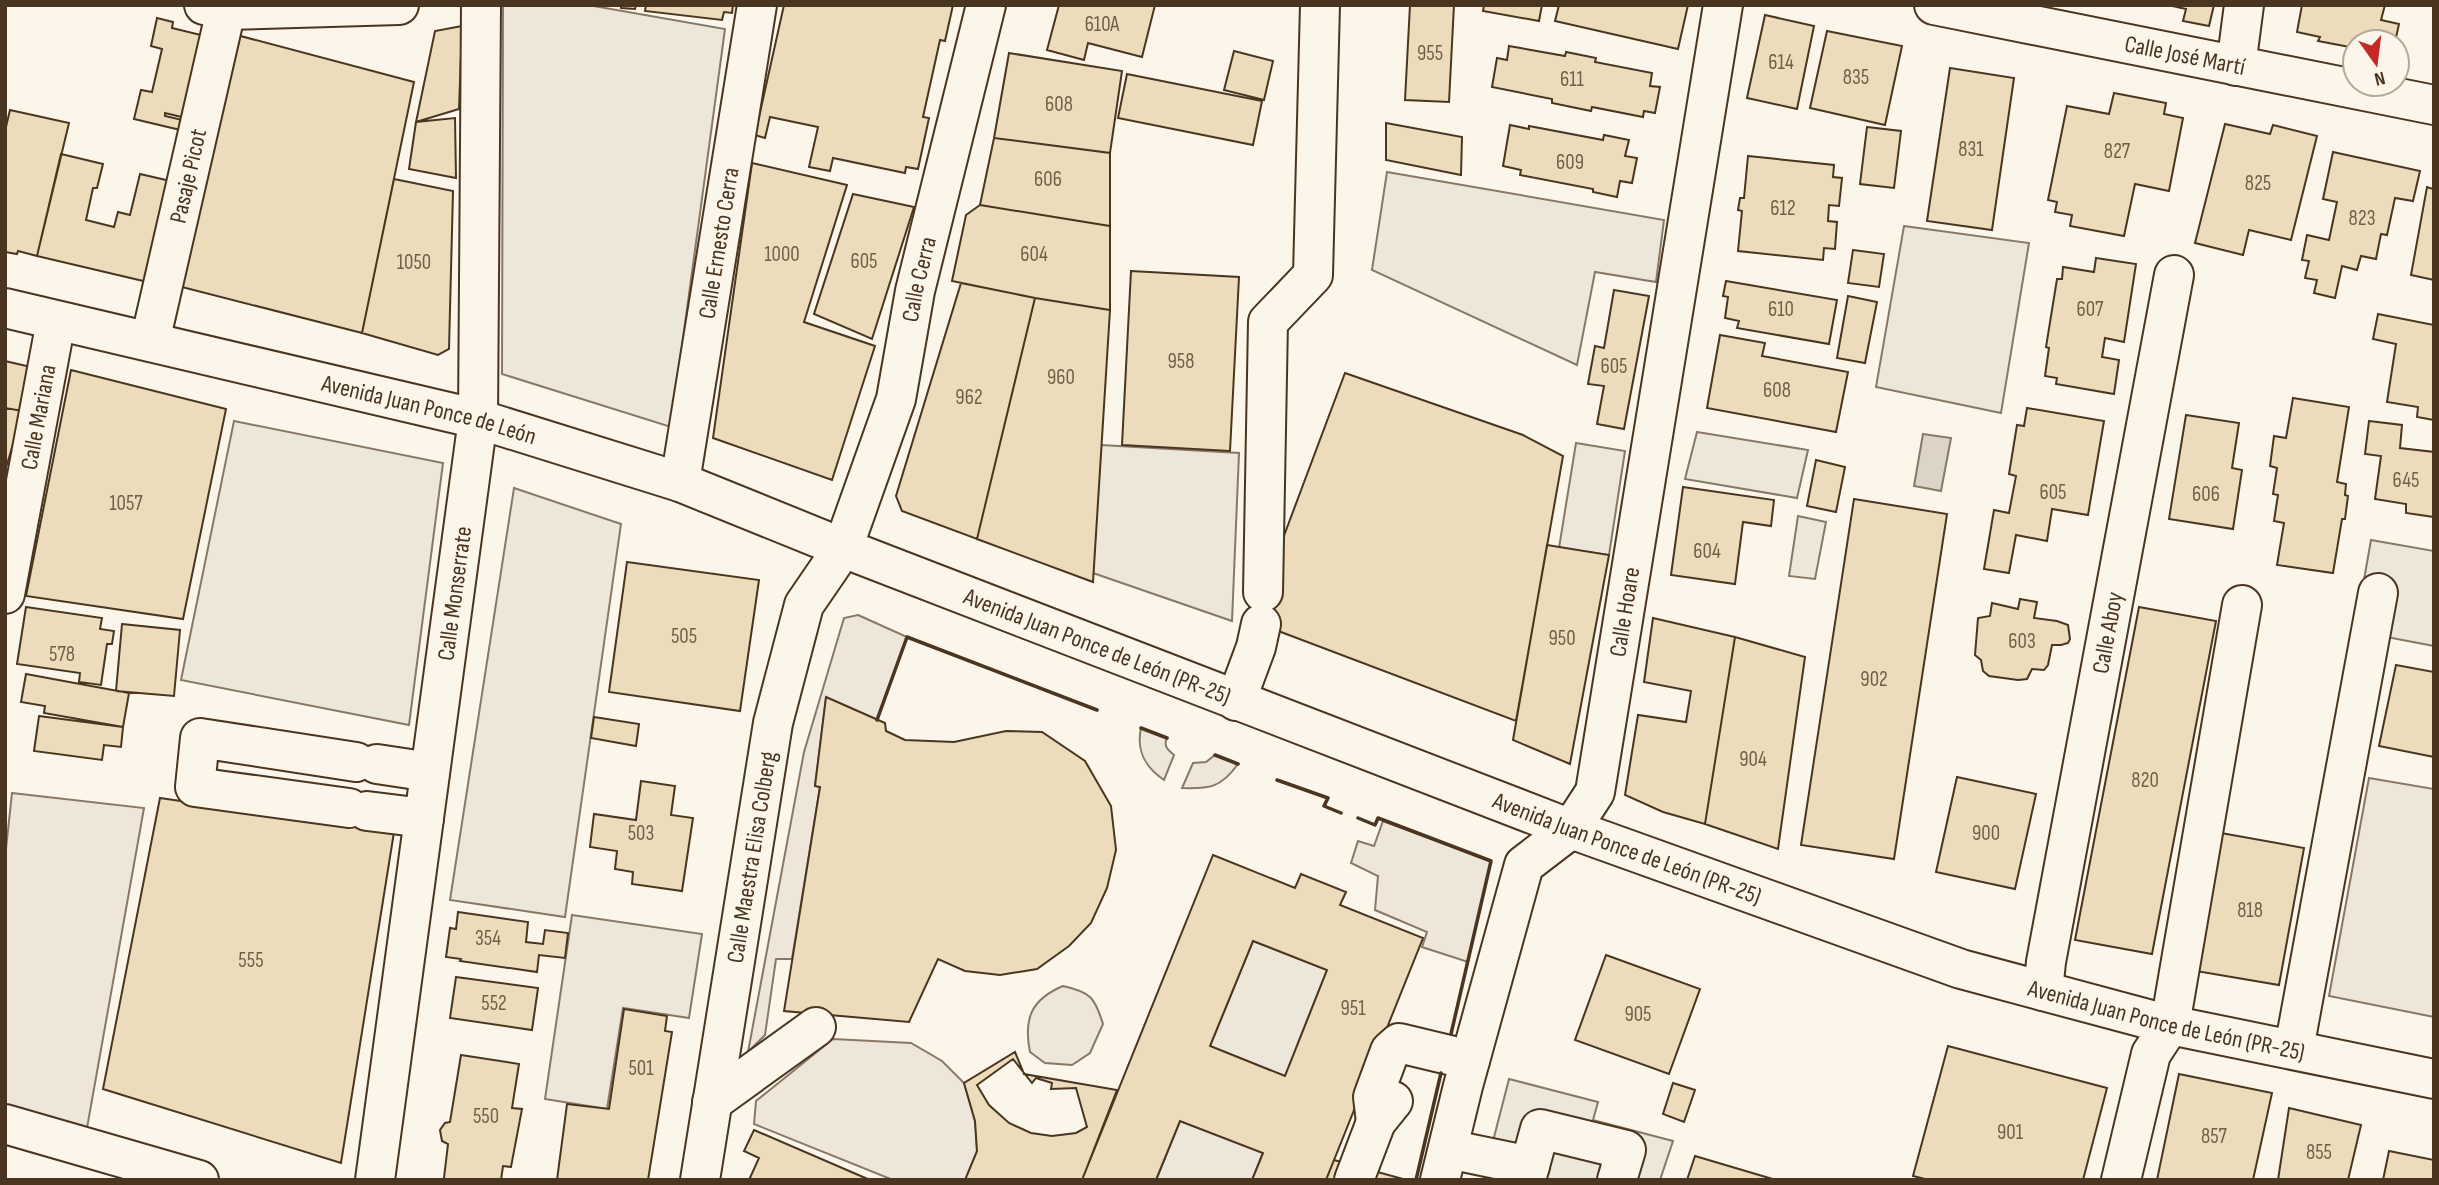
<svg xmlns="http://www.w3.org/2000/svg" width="2439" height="1185" viewBox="0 0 2439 1185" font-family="'Sofia Sans Condensed',sans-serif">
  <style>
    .green { fill: #ede6d9; stroke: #887966; stroke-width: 2 }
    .parking { fill: #ede7d9; stroke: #887966; stroke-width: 2 }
    .water { fill: #dcd4c6; stroke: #887966; stroke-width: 2 }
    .building { fill: #ecdcbc; stroke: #4a3520; stroke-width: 2; fill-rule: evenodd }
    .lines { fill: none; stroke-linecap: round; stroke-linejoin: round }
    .minor-casing { stroke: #4a3520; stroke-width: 42 }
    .major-casing { stroke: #4a3520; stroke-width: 42 }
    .minor { stroke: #fbf6e9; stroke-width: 38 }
    .major { stroke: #fbf6e9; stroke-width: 38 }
    .wall { stroke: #4a3520; stroke-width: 3.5 }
    .labels { text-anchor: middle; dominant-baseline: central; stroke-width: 5; stroke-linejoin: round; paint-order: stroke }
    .number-label { font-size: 21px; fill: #725f47 }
    .street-label { font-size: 24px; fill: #4a3520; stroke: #fbf6e9 }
  </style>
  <rect width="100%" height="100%" fill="#fbf6e9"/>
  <path class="green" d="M858,615L907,637L877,720L826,698L815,786L820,787L792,959H776L765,1035L748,1052L804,752L844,618Z
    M1141,728L1167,738C1163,746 1168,750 1174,755L1164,780C1145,767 1136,751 1141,728Z
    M1215,755L1238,764C1221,788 1209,789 1182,788L1193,763L1206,762Z
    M2369,778L2434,789V1017L2329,996Z
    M12,793L144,808L87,1128L5,1109V858Z
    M1383,821L1491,861L1468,962L1422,947L1427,932L1375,910L1378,876L1351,863L1358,841L1374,846Z
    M1063,986C1091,992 1095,998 1103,1024L1090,1053L1072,1065L1045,1063L1030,1052C1023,1018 1032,999 1063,986Z
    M833,1039L911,1043L942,1061L964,1083L975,1121L977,1151L975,1180H893L754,1124L756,1101Z"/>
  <path class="parking" d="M503,5H588L725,29L671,427L502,374Z
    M1387,172L1664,220L1656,282L1595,272L1577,365L1372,270Z
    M1904,226L2029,243L2001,413L1876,387Z
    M234,421L443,463L409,725L181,680Z
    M1697,432L1808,450L1797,498L1685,479Z
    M1576,443L1625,451L1609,555L1559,548Z
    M1101,445L1239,453L1232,621L1093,573Z
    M514,488L621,524L565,917L450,900Z
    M1798,516L1826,522L1815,579L1789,576Z
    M2371,540L2434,551V646L2355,631Z
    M572,915L702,934L689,1018L623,1008L607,1109L545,1099Z
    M1253,941L1327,970L1285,1076L1210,1046Z
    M1509,1079L1598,1102L1593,1120L1673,1141L1660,1180H1483Z
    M1180,1121L1263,1153L1252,1180H1156Z"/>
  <path class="water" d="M1923,434L1951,438L1941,491L1914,486Z"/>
  <path class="building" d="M621,5H636L635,9L621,8Z
    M646,5H733L732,13L724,12L722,20L645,11Z
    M784,5H953L945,41L940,40L923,117L929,118L918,169L906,167L905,173L833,158L830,171L809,167L818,127L770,117L765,138L755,135Z
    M1059,5H1155L1142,57L1088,43L1084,60L1047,50Z
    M1410,5H1454L1449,102L1405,100Z
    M1484,5H1542L1539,21L1483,11Z
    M1559,5H1688L1678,49L1555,21Z
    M2168,5H2214L2209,26L2183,21L2186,9Z
    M2302,5H2385L2381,20L2399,24L2395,42H2355V48L2318,41L2320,37L2297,32Z
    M1765,15L1814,26L1797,109L1747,98Z
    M157,18L173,22L172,28L209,37L190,119L165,113V116L195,123L193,133L134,119L141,90L152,92L162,49L151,46Z
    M462,26L459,109L416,122L435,31Z
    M1827,31L1902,46L1885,125L1810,108Z
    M233,34L414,82L362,333L182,287Z
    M1509,46L1565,56L1566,52L1596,58L1595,62L1652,73L1650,86L1660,87L1655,113L1644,111L1643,117L1592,107L1591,111L1552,103V99L1492,87L1497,58L1507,60Z
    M1234,51L1273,61L1264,100L1224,90Z
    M1009,53L1122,71L1110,153L994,138Z
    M1950,68L2014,78L1992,230L1927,221Z
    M1127,74L1262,101L1253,145L1118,118Z
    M2114,93L2166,103L2164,114L2183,118L2169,191L2135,184L2124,236L2070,226L2072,215L2055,212L2057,202L2048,200L2067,106L2109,114Z
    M10,110L69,123L37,256L18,251L17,254L5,252V131Z
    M455,118L456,178L409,169L416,122Z
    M1386,123L1462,137L1461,175L1386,160Z
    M2225,124L2270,134L2273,125L2317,136L2291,240L2249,230L2243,255L2195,243Z
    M1510,125L1529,129V126L1603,140L1604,135L1629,140L1625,156L1637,158L1632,183L1620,181L1617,197L1593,192V189L1520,175L1521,170L1503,166Z
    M1867,127L1901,131L1894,188L1860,184Z
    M994,138L1110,153V226L980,205Z
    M2333,152L2420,171L2413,201L2395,198L2387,235L2381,234L2376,259L2361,256L2357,270L2342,266L2335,298L2314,293L2317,280L2305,278L2309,261L2302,260L2307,235L2329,240L2337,202L2323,199Z
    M61,154L103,164L97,188H93L86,220L114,227L118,212L130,215L140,174L179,183L156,284L37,256Z
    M1748,156L1834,165L1833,177L1842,178L1839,206L1829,205L1828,221L1837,222L1835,249L1824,248L1823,260L1738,251L1742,211L1738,210L1740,198H1744Z
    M752,163L847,185L804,322L875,346L832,480L713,438Z
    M394,179L453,191L449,349L438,355L362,333Z
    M2434,184V280L2411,275L2427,187L2433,189Z
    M853,194L914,207L872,339L814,314Z
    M980,205L1110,226V310L1035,298L952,281L966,215Z
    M1853,250L1884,254L1879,287L1848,283Z
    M2096,258L2136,264L2124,342L2105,338L2102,357L2119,360L2114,394L2056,384L2057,378L2045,376L2049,348L2046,347L2057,279H2062L2063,267L2094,272Z
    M1131,271L1239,277L1230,451L1122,445Z
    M1726,281L1837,300L1829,344L1737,328L1739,321L1725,318L1728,297L1723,296Z
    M961,283L1035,298L977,539L902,511L896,496Z
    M1614,290L1649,296L1624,429L1597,424L1604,386L1588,384L1595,346L1604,348Z
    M1848,296L1877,302L1865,363L1837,358Z
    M1035,298L1110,310L1093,582L977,539Z
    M2378,314L2434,325V420L2417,417L2418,407L2387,402L2396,344L2373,339Z
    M1720,335L1765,343L1762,356L1848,372L1836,432L1707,408Z
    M5,361L31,367L23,411L5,408Z
    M71,370L226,409L183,619L26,596Z
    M1345,373L1523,435L1563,456L1516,721L1252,621Z
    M2293,398L2349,407L2337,482L2346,484L2345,495L2348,496L2345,519H2342L2333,573L2277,565L2284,523L2274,521L2278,495L2273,494L2277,468L2270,466L2274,436L2286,438Z
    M5,408L23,411L5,471Z
    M2027,408L2104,421L2088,515L2052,509L2047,541L2016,535L2009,573L1984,569L1994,510L2009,513L2016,476L2009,474L2017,425L2024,426Z
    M2186,415L2239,423L2232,468L2242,470L2233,529L2169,519Z
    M2369,421L2402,425L2400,448L2434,452V517L2406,513V504L2375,499L2381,456L2365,454Z
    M1816,460L1845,467L1836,512L1807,506Z
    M1683,487L1774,500L1771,526L1743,522L1735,584L1671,575Z
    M1854,499L1947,514L1894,859L1801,845Z
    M1547,545L1609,555L1570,764L1513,740Z
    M627,562L759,580L740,711L609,692Z
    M2020,599L2037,602L2034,618L2057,621L2068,625L2070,639L2068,643L2061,645H2052L2048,665L2044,670L2032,669L2027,679L2018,680L1989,676L1983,671L1981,660L1975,655L1978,618L1990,616L1992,603L2018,609Z
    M26,607L102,618L100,629L114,631L112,644H107L101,685L79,682L80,673L17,664Z
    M2139,607L2216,621L2152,954L2075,940Z
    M1653,618L1735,637L1705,824L1663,812L1625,795L1638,715L1686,722L1691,691L1644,682Z
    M122,624L180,630L174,696L116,691Z
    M1735,637L1805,657L1778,849L1705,824Z
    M2396,665L2434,672V757L2379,746Z
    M26,674L129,693L123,727L44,713L45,706L21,702Z
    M826,697L885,723L886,731L905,740L954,742L1006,731L1042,732L1085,761L1111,806L1116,850L1107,888L1091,923L1069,946L1037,969L1000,975L965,971L938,959L909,1022L784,1011L820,787L815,786Z
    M39,716L123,727L121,747L104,745L102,760L34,751Z
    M594,717L639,724L636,746L591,738Z
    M1957,777L2036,794L2015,889L1936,872Z
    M641,781L675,786L671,815L693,818L682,891L632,884L633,872L615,869L617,851L590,847L594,814L636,820Z
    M160,798L394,832L341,1163L103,1089Z
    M2221,833L2304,848L2279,985L2196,971Z
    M1213,855L1295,888L1301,874L1346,892L1340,905L1423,938L1326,1180H1252L1263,1153L1180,1121L1156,1180H1082ZM1253,941L1327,970L1285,1076L1210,1046Z
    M458,912L528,922L526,942L543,944L545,930L568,933L565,958L539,955L537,972L460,961L461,959L446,957L450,928L456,929Z
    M1606,955L1700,989L1669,1074L1575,1040Z
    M456,977L538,988L532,1030L450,1018Z
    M624,1009L667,1016L665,1031L672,1032L648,1180H557L567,1104L609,1109Z
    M1948,1046L2107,1088L2083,1180H1929L1913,1176Z
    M1015,1052L1024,1074L1117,1090L1082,1180H965L977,1151L975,1121L964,1083Z
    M461,1055L519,1064L512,1108L522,1109L511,1167L503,1166L501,1180H447L444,1178L448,1144L442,1141L440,1130L445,1123L450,1122Z
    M1013,1059L1032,1083L1036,1078L1052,1083L1051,1089L1076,1088L1087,1127L1076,1133L1052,1136L1031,1133L1009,1123L989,1105L977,1085Z
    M2179,1074L2272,1093L2253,1180H2157Z
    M1673,1083L1695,1090L1684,1122L1663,1114Z
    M2289,1108L2361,1125L2348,1180H2278Z
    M754,1130L870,1180H749L759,1158L744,1151Z
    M2389,1151L2434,1160V1180H2383Z
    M1695,1156L1776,1180H1687Z
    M1334,1160L1403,1179V1180H1326Z"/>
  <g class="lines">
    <g class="minor-casing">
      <g id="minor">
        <path d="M204,5L226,10L399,5"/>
        <path id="s1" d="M1934,5L2434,105"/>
        <path d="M2236,66L2244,5"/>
        <path id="s2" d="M152,342L154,324L226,10"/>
        <path id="s3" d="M680,482L757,5"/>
        <path d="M1263,592L1268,322L1313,275L1320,5"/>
        <path id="s4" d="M5,594L56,321"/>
        <path d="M1236,701L1256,647L1261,624"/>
        <path d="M377,764L430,772"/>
        <path d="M349,808L195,787L200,738L356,762"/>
        <path d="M367,811L424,818"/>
        <path id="s5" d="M2043,991L2046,962L2174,275"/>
        <path d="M2294,1049L2378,593"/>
        <path d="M712,1102L816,1027"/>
        <path d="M1376,1122L1373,1097L1390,1051L1399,1043L1470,1060"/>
        <path d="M5,1124L199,1180"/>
        <path d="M1448,1149L1530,1166"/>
        <path id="s6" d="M375,1180L478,419L481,5"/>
        <path id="s7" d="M700,1180L773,723L804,605L843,548L896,399L915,291L986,5"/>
        <path d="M1354,1180L1376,1122L1393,1101"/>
        <path id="s8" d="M1440,1180L1463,1086L1524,865L1571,829L1595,792L1723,5"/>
        <path d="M1526,1180L1540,1129L1626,1150L1617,1180"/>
        <path d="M2121,1180L2151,1054L2170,1025L2242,605"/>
      </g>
    </g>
    <g class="major-casing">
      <g id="major">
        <path id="s9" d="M5,308L478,419L680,482L843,548L1571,829L1961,969L2170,1025L2434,1079"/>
      </g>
    </g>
    <use href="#minor" class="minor"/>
    <use href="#major" class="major"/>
    <path class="wall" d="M877,720L907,637L1097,710
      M1141,728L1167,738
      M1215,755L1238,764
      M1277,780L1328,798L1324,806L1341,813
      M1358,818L1375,825L1378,818L1491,861L1451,1034
      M1416,1180L1441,1073"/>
  </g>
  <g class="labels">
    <g class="number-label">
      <text x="1102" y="24">610A</text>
      <text x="1430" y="53">955</text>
      <text x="1781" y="62">614</text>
      <text x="1856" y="77">835</text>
      <text x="1572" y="79">611</text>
      <text x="1059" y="104">608</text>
      <text x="1971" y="149">831</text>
      <text x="2117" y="151">827</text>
      <text x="1570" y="162">609</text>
      <text x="1048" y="179">606</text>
      <text x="2258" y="183">825</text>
      <text x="1783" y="208">612</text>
      <text x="2362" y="218">823</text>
      <text x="782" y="254">1000</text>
      <text x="1034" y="254">604</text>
      <text x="864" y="261">605</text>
      <text x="414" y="262">1050</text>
      <text x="1781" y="309">610</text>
      <text x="2090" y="309">607</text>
      <text x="1181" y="361">958</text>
      <text x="1614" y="366">605</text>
      <text x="1061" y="377">960</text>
      <text x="1777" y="390">608</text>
      <text x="969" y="397">962</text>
      <text x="2406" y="480">645</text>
      <text x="2053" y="492">605</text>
      <text x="2206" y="494">606</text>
      <text x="126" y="503">1057</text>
      <text x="1707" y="551">604</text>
      <text x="684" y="636">505</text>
      <text x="1562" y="638">950</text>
      <text x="2022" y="641">603</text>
      <text x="62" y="654">578</text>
      <text x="1874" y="679">902</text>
      <text x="1753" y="759">904</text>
      <text x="2145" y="780">820</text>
      <text x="641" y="833">503</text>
      <text x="1986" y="833">900</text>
      <text x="2250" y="910">818</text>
      <text x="488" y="938">354</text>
      <text x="251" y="960">555</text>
      <text x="494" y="1003">552</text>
      <text x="1353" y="1008">951</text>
      <text x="1638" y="1014">905</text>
      <text x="641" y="1068">501</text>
      <text x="486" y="1116">550</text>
      <text x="2010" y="1132">901</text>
      <text x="2214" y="1136">857</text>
      <text x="2319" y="1152">855</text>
    </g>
    <g class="street-label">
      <text stroke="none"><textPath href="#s1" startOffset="256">Calle José Martí</textPath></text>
      <text stroke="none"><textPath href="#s2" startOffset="170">Pasaje Picot</textPath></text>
      <text stroke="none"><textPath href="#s3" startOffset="242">Calle Ernesto Cerra</textPath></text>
      <text stroke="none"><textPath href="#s7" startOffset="934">Calle Cerra</textPath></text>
      <text stroke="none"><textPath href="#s9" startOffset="436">Avenida Juan Ponce de León</textPath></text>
      <text stroke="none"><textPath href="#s4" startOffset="180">Calle Mariana</textPath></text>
      <text stroke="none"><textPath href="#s6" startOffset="592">Calle Monserrate</textPath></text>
      <text stroke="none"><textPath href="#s8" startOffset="612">Calle Hoare</textPath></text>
      <text stroke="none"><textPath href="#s5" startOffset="364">Calle Aboy</textPath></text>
      <text stroke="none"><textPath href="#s9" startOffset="1146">Avenida Juan Ponce de León (PR-25)</textPath></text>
      <text stroke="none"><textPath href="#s9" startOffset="1713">Avenida Juan Ponce de León (PR-25)</textPath></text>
      <text stroke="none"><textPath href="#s7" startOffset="327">Calle Maestra Elisa Colberg</textPath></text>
      <text stroke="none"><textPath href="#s9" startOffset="2280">Avenida Juan Ponce de León (PR-25)</textPath></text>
    </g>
  </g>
  <rect width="2439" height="1185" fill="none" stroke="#4a3520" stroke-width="14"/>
  <g transform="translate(2376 63) rotate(166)"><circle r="33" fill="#fbf6e9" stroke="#b4a999" stroke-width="2"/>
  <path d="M0-5L12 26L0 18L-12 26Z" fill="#c62828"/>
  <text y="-10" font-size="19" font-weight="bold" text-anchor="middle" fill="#4a3520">N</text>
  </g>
</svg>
